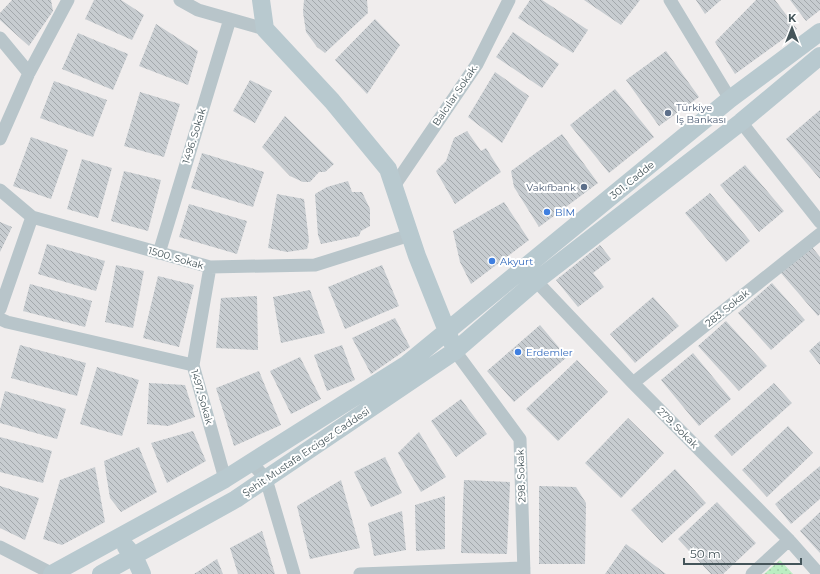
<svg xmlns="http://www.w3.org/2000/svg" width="820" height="574" viewBox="0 0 820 574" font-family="Montserrat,sans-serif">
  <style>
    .park { fill: url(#park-dots) }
    .building { fill: url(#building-back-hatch) }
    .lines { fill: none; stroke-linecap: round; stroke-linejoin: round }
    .minor { stroke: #b8c5ca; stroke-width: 13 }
    .secondary { stroke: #b8c9cf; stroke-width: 18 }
    .service-dot { fill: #5c6f8a; stroke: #fff; stroke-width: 1.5 }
    .shop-dot { fill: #3f7fe0; stroke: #fff; stroke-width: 1.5 }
    .labels { text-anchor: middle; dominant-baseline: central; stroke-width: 4; stroke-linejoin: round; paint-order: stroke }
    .street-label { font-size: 10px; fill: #45555a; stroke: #fff }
    .service-label { font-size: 10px; fill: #4e5e75; stroke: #fff; text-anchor: start }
    .shop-label { font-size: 10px; fill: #366cbe; stroke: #fff; text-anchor: start }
  </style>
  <defs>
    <pattern id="park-dots" width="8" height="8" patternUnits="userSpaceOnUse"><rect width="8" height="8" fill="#bbeec2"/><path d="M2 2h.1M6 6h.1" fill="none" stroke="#a2cea9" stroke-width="1.8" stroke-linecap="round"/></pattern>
    <pattern id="building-back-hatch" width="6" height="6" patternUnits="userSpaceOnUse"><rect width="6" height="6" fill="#c7ccd0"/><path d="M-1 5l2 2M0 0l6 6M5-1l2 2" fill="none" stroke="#a3a8ac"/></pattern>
  </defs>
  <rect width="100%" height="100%" fill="#f0eded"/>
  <path class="park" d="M780,560L793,574H764Z"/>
  <path class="building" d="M12,0H51L53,11L29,46L0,20V13Z
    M94,0H121L144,15L132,40L85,19Z
    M304,0H367L368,13L325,53L317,47L306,32L303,12Z
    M530,0H542L588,30L573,53L518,18Z
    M584,0H640L621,25Z
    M696,0H721L705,14Z
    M756,0H775L797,29L735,74L715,42Z
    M790,0H820V10L806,21Z
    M375,19L400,45L367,94L335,60Z
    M156,24L198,51L188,85L139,66Z
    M513,32L559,64L542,88L496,57Z
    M78,33L128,54L113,90L62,69Z
    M666,51L699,97L659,126L626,80Z
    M495,72L529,96L502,143L468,117Z
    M250,80L272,91L255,123L233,111Z
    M54,81L107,100L93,137L40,118Z
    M615,89L654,137L609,173L570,125Z
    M140,92L180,104L164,157L124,146Z
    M820,110V179L786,139Z
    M285,116L334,164L325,172H319L310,182H303L290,176L262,147Z
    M467,131L481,151L486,148L501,172L455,204L436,171L446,161L454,138Z
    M562,134L598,183L539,227L514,187L511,171Z
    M31,137L68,150L51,199L13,186Z
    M202,153L264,172L253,207L191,188Z
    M82,159L112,168L98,218L67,209Z
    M745,165L784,211L759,232L720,185Z
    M124,171L161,180L148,231L111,221Z
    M348,181L352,192H362L370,209V226L361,231L359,236L321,244L318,235L315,194L327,187Z
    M710,193L750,241L726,262L685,213Z
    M277,194L304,199L309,241L307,249L287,252L268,248Z
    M504,202L529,240L471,284L460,262L453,231Z
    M189,204L247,221L237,254L179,237Z
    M0,222L12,227L0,252Z
    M47,244L105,261L96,291L38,274Z
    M600,245L611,259L593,273L604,287L578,307L556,280Z
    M812,247L820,257V314L818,316L781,273Z
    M116,265L144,271L133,328L105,322Z
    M382,265L399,306L345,329L328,287Z
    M158,276L194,285L179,347L143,338Z
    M772,283L805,320L771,350L738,313Z
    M30,284L92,301L85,327L23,311Z
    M310,290L325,333L281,343L273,297Z
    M257,296L258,350L216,348L221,298Z
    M653,297L679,326L635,363L610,334Z
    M395,318L410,347L371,374L352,338Z
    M726,321L767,366L739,391L698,346Z
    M540,325L567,357L514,402L487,371Z
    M820,341V365L809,351Z
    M20,345L86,363L77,396L11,378Z
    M342,345L355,380L327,391L314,355Z
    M693,353L731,399L699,426L661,380Z
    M300,357L321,399L291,414L270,371Z
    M577,360L608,392L558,441L526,409Z
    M97,367L139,380L122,436L80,424Z
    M259,371L281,425L234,446L216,388Z
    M149,383L185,385L195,417L168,426L147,424Z
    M774,383L792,403L732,456L714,436Z
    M5,391L66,409L57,439L0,423V410Z
    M461,399L487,434L456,457L431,421Z
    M628,418L664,453L621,498L585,463Z
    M788,426L813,453L767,497L742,470Z
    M193,431L206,461L167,483L151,443Z
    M419,432L446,477L421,492L398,453Z
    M0,437L52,451L43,483L0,472Z
    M139,447L157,492L121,512L110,498L104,461Z
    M385,457L402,493L371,507L354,472Z
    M820,466V499L791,524L775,504Z
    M95,467L105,522L62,545L43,539L60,480Z
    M675,469L706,503L662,543L631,510Z
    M341,480L360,548L310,559L297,506Z
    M464,480L510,482L507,554L461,553Z
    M0,486L39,498L25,540L0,528Z
    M539,486L576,487L586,503L585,564H539Z
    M445,496V549L416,551L415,505Z
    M717,502L756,543L723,574H711L678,539Z
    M402,511L406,550L374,556L368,523Z
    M820,512V553L800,531Z
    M262,531L275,574H238L230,548Z
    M626,544L666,574H605Z
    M217,559L223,574H194Z"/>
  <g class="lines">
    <path class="minor" d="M180,0L198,10L265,29
      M670,0L730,99
      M0,38L29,73
      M741,122L820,222
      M0,139L29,73L68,0
      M394,186L477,64L509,0
      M0,190L32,217L210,267L315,265L410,235
      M159,253L230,19
      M210,267L193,365L225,479
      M536,281L633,383L789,540L819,574
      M0,309L32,217
      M0,319L7,322L193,365
      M455,351L520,439L524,574
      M633,383L820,234
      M252,463L266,479L294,574
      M0,547L53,574
      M360,574L524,568
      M752,574L789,540"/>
    <path class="secondary" d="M261,0L265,29L332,101L388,169L417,256L451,341
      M126,547L134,556L142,574
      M52,574L225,479L407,364L730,99L820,32
      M101,574L236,499L455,351L536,281L741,122L820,56"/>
  </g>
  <g class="service-dot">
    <circle cx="668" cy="113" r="4"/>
    <circle cx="584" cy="187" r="4"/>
  </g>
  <g class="shop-dot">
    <circle cx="547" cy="212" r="4"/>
    <circle cx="492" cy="261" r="4"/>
    <circle cx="518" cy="352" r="4"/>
  </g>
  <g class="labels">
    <g class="street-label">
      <text transform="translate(455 95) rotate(-56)">Balcılar Sokak.</text>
      <text transform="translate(194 136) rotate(-73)">1496. Sokak</text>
      <text transform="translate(632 180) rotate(-39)">301. Cadde</text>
      <text transform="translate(176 258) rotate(16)">1500. Sokak</text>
      <text transform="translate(727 308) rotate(-39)">283. Sokak</text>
      <text transform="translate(202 397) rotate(74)">1497. Sokak</text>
      <text transform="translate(678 428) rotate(45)">279. Sokak</text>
      <text transform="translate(306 452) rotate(-34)">Şehit Mustafa Ercigez Caddesi</text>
      <text transform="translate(521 476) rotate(-92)">298. Sokak</text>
    </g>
    <g class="service-label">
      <text x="676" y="107">Türkiye<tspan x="676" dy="12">İş Bankası</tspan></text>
      <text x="576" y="187" text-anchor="end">Vakıfbank</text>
    </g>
    <g class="shop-label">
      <text x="555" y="212">BİM</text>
      <text x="500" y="261">Akyurt</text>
      <text x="526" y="352">Erdemler</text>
    </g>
  </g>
  <g transform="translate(792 28)" stroke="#ffffff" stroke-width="3" paint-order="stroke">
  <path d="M0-3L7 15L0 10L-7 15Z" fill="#45555a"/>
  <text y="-6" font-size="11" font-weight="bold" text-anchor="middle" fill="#45555a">K</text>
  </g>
  <path d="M684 558v6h117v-6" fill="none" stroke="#45555a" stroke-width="2"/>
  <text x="690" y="558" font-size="12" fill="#45555a" stroke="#ffffff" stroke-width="3" paint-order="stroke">50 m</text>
</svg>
